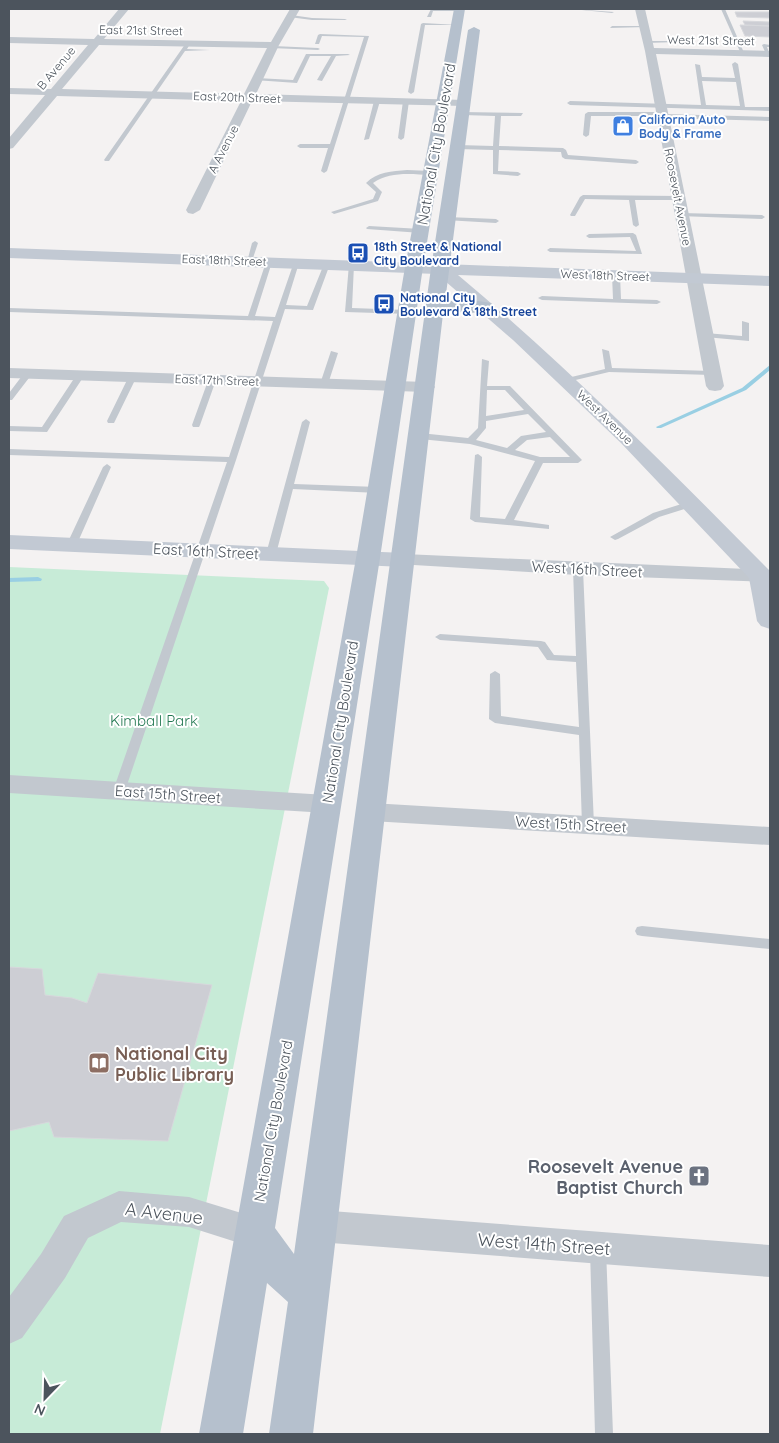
<svg xmlns="http://www.w3.org/2000/svg" width="779" height="1443" viewBox="0 0 779 1443" font-family="Quicksand,sans-serif">
  <style>
    .green { fill: #c7ebd7 }
    .lines { fill: none; stroke-linecap: round; stroke-linejoin: round }
    .stream { fill: #99cfe3; fill-rule: evenodd }
    .building { fill: #cdced4; stroke: #d7d8dc }
    .lane { fill: #c2c8cf; fill-rule: evenodd }
    .street { fill: #c2c8cf; fill-rule: evenodd }
    .secondary { fill: #c2c9d3; fill-rule: evenodd }
    .primary { fill: #b5c0cd; fill-rule: evenodd }
    .labels { text-anchor: middle; dominant-baseline: central; stroke-width: 4; stroke-linejoin: round; paint-order: stroke }
    .far-street-label { font-size: 12px; fill: #4c545d; stroke: #fff }
    .far-shop-label { font-size: 12px; font-weight: bold; fill: #366cbe; stroke: #fff; text-anchor: start }
    .far-transit-label { font-size: 12px; font-weight: bold; fill: #164399; stroke: #fff; text-anchor: start }
    .street-label { font-size: 15px; fill: #4c545d; stroke: #fff }
    .park-label { font-size: 15px; fill: #237852; stroke: #fff }
    .near-education-label { font-size: 18px; font-weight: bold; fill: #785e54; stroke: #fff; text-anchor: start }
    .near-worship-label { font-size: 18px; font-weight: bold; fill: #5b616d; stroke: #fff; text-anchor: end }
    .near-street-label { font-size: 18px; fill: #4c545d; stroke: #fff }
  </style>
  <rect width="100%" height="100%" fill="#f4f2f2"/>
  <path class="green" d="M9,567L324,581L329,588L160,1434H9Z"/>
  <g class="lines">
    <path class="stream" d="M770,365V370L746,390L661,428H657L656,427L742,388Z
      M38,577L42,579L41,581L9,582V578Z"/>
  </g>
  <path class="building" d="M735,12H770V18L737,17Z
    M743,21L770,22V26L745,25Z
    M740,25L770,26V37L745,36Z
    M9,967L42,969L45,995L72,998L87,1003L98,973L212,985L168,1141L54,1137L49,1122L9,1131Z"/>
  <g class="lines">
    <path class="lane" d="M431,9L459,10L461,11H433L431,17H427Z
      M572,9L614,12L612,13Z
      M721,9H725L745,55L741,54Z
      M291,15L312,18L345,19L347,20H312L289,17Z
      M423,23L458,25H425L414,92L411,94L408,92L421,24Z
      M612,26H644L646,27L610,28Z
      M320,34L369,36L327,171L324,173L321,171L328,148H300L297,146L300,144H330L364,37L322,36L319,44H315L318,35Z
      M648,41H676L678,42L646,43Z
      M186,43L190,44L187,49L210,50L185,51L109,161H105L104,160Z
      M764,44L770,45V47H767L770,55L766,54L762,45Z
      M273,46L318,48L320,49L318,50L271,48Z
      M306,54H348L350,55L336,56L322,81L317,80L331,56H310L297,83L254,80L257,78L293,80Z
      M735,62L738,64L745,107H770V111L570,105L567,103L570,101L701,105L695,64L700,65L702,77L735,78L732,64ZM702,81L736,82L740,106L706,105Z
      M377,99L380,101L369,139L364,140L374,101Z
      M406,99L409,101L404,138L401,140L398,138L403,101Z
      M461,112L523,113L521,116H501L499,146L563,148L566,150L568,155L636,160L639,162L636,164L565,159L562,157L561,152L499,150L498,171L518,172L521,174L518,176L493,174V150L458,149L455,147L458,145L493,146L495,116L463,115Z
      M588,112H662L665,114L770,117V121L662,118L659,116H591L589,135L586,137L583,135L585,114Z
      M407,170L431,171L434,173L431,175C411,174 390,171 373,183L382,192L378,201L334,214L331,212L373,199L376,192L366,183C377,172 392,171 407,170Z
      M583,195L678,196L681,198L678,200H635L639,225L636,227L633,225L629,200L585,199L575,216H571L570,215L580,197Z
      M681,213L762,215L765,217L762,219L679,216V214Z
      M447,217L496,219L499,221L496,223L445,220V218Z
      M369,226L421,229L424,231L421,233L367,229L366,228Z
      M633,233L636,235L642,254L550,252L547,250L550,248L636,251L630,237L589,238L586,236L589,234Z
      M255,241L258,243L252,261L247,262L252,243Z
      M269,260L272,262L255,316L275,317L294,262L299,263L286,305L307,306L324,264L327,262L330,264L313,310L285,309L236,460L125,791L119,795L113,791L227,462L9,455V449L229,457L273,321L9,312V308L248,316L266,262Z
      M349,264L354,265L352,308L407,310H410V314L345,312Z
      M616,273L620,275L621,299L657,300L661,302L657,304L542,300L538,298L542,296L613,299L612,275Z
      M742,321L749,323V341L705,337L701,335L705,333L742,336Z
      M602,349L609,351L612,368L712,371L716,373L712,375L609,372L563,383V379L605,369Z
      M331,351L338,353L328,384L321,386L320,384Z
      M482,359L489,361L487,386H510L582,460L578,463H543L514,520L549,525V529L475,522L470,519L475,455L478,454L482,457L480,517L505,519L535,461L470,444L420,439L416,436L420,433L468,438L478,428ZM487,390H505L524,410L486,416ZM528,414L546,432L521,436L507,448L476,440L486,428V421ZM550,437L570,457H540L515,450L527,440Z
      M25,372L32,374L12,400H9V393Z
      M77,374L84,376L47,432L9,431V426L42,427Z
      M129,376L136,378L115,421L114,423H108L107,421Z
      M209,378L216,380L200,425L199,427H193L192,425Z
      M306,419L310,422L294,484L378,487L383,490L378,493L293,489L276,554L274,556H268L266,554L302,422Z
      M107,464L111,467L77,544L72,547L69,546L67,544L103,467Z
      M691,501L694,502V506L659,517L618,539L615,540L610,537L653,513Z
      M578,566L583,569L594,825L592,828H584L582,825L579,735L495,723L489,719L490,674L495,671L500,674L501,716L579,727L576,662L547,660L538,647L440,640L435,637L440,634L541,641L545,642L554,655L576,656L573,569Z
      M642,926L770,939V949L642,936L637,935L635,931L637,927Z
      M598,1241L604,1244L606,1249L613,1434H595L590,1249L592,1244Z"/>
    <path class="street" d="M119,9H129L104,39L271,42L290,9H300L279,45L256,94L464,100L470,103L464,106L252,101L200,210L193,214L188,213L186,210L241,101L57,96L13,148L9,149V138L45,95L9,94V88L51,89L88,45L9,43V37L94,39ZM99,45L267,48L244,94L62,89Z
      M635,9H645L654,48L770,51V57L656,54L724,386L721,390L715,391L709,390L706,386L645,51Z
      M9,368L426,382L432,383L435,387L432,391L426,392L9,378Z
      M404,554L770,570V582L578,575L397,564L394,560L397,556Z
      M9,775L327,795L336,798L340,804L336,810L327,813L9,793Z
      M371,803L770,827V845L371,821L362,818L358,812L362,806Z
      M119,1191L189,1197L267,1221L272,1232L267,1243L255,1248L189,1227L121,1222L88,1238L65,1278L22,1338L9,1344V1297L41,1254L64,1216Z
      M318,1210L770,1245V1277L318,1242L306,1237L301,1226L306,1215Z"/>
    <path class="secondary" d="M9,248L770,276V286L458,275C569,368 668,468 770,571V629L761,626L757,621L749,578L621,443L513,340L437,274L9,258Z
      M9,535L404,553L412,555L416,560L412,565L404,567L9,549Z"/>
    <path class="primary" d="M454,9H465L423,267L380,558L275,1228L294,1254L431,268L468,30L474,27L480,30L445,302C459,299 477,300 491,303L494,307L491,311C476,315 459,310 443,314L313,1434H269L288,1302L267,1283L243,1434H199L356,558L405,267Z"/>
  </g>
  <defs>
    <g id="shop-square" transform="scale(1.125)"><rect x="-9" y="-9" width="18" height="18" rx="4" fill="#3f7fe0" stroke="#fff"/><path d="M-5-2.5h2.3a2.7 3.5 0 0 1 5.4 0H5L5.5 6h-11ZM-1.5-2.5h3a1.5 2.3 0 0 0-3 0Z" fill="#fff"/></g>
    <g id="bus-square" transform="scale(1.125)"><rect x="-9" y="-9" width="18" height="18" rx="4" fill="#1a4fb4" stroke="#fff"/><path d="M-5-6H5V4H4V6H2V4H-2V6H-4V4H-5ZM-3.5-4V0h7V-4ZM-3.5 1.2v1.5H-2V1.2ZM2 1.2v1.5H3.5V1.2Z" fill="#fff"/></g>
    <g id="library-square" transform="scale(1.125)"><rect x="-9" y="-9" width="18" height="18" rx="4" fill="#8d6e63" stroke="#fff"/><path d="M-6-4Q-3-5.5-.7-3.5V5Q-3 3-6 4ZM6-4Q3-5.5 .7-3.5V5Q3 3 6 4Z" fill="#fff"/></g>
    <g id="church-square" transform="scale(1.125)"><rect x="-9" y="-9" width="18" height="18" rx="4" fill="#6b7280" stroke="#fff"/><path d="M-1.2-6h2.4v3.5h3.3v2.4h-3.3V6h-2.4V-.1h-3.3v-2.4h3.3Z" fill="#fff"/></g>
  </defs>
  <g fill-rule="evenodd">
    <use href="#shop-square" x="623" y="126"/>
    <use href="#bus-square" x="358" y="253"/>
    <use href="#bus-square" x="384" y="304"/>
    <use href="#library-square" x="99" y="1063"/>
    <use href="#church-square" x="699" y="1176"/>
  </g>
  <g class="labels">
    <g class="far-street-label">
      <text transform="translate(141 30) rotate(1)">East 21st Street</text>
      <text transform="translate(711 40) rotate(1)">West 21st Street</text>
      <text transform="translate(56 68) rotate(-50)">B Avenue</text>
      <text transform="translate(237 97) rotate(2)">East 20th Street</text>
      <text transform="translate(223 149) rotate(-63)">A Avenue</text>
      <text transform="translate(678 197) rotate(79)">Roosevelt Avenue</text>
      <text transform="translate(224 260) rotate(2)">East 18th Street</text>
      <text transform="translate(605 275) rotate(2)">West 18th Street</text>
      <text transform="translate(217 380) rotate(2)">East 17th Street</text>
      <text transform="translate(605 417) rotate(44)">West Avenue</text>
    </g>
    <g class="far-shop-label">
      <text x="639" y="119">California Auto<tspan x="639" dy="14">Body &amp; Frame</tspan></text>
    </g>
    <g class="far-transit-label">
      <text x="374" y="246">18th Street &amp; National<tspan x="374" dy="14">City Boulevard</tspan></text>
      <text x="400" y="297">National City<tspan x="400" dy="14">Boulevard &amp; 18th Street</tspan></text>
    </g>
    <g class="street-label">
      <text transform="translate(436 144) rotate(-80)">National City Boulevard</text>
      <text transform="translate(206 551) rotate(3)">East 16th Street</text>
      <text transform="translate(587 569) rotate(3)">West 16th Street</text>
      <text transform="translate(340 722) rotate(-81)">National City Boulevard</text>
      <text transform="translate(168 794) rotate(4)">East 15th Street</text>
      <text transform="translate(571 824) rotate(3)">West 15th Street</text>
      <text transform="translate(273 1121) rotate(-80)">National City Boulevard</text>
    </g>
    <g class="park-label">
      <text x="154" y="720">Kimball Park</text>
    </g>
    <g class="near-education-label">
      <text x="115" y="1053">National City<tspan x="115" dy="21">Public Library</tspan></text>
    </g>
    <g class="near-worship-label">
      <text x="683" y="1166">Roosevelt Avenue<tspan x="683" dy="21">Baptist Church</tspan></text>
    </g>
    <g class="near-street-label">
      <text transform="translate(164 1213) rotate(7)">A Avenue</text>
      <text transform="translate(544 1244) rotate(4)">West 14th Street</text>
    </g>
  </g>
  <rect width="779" height="1443" fill="none" stroke="#4c545d" stroke-width="20"/>
  <g transform="translate(45 1398) rotate(203)" stroke="#ffffff" stroke-width="4" paint-order="stroke">
  <path d="M0-4L9 19L0 12L-9 19Z" fill="#4c545d"/>
  <text y="-8" font-size="14" font-weight="bold" text-anchor="middle" fill="#4c545d">N</text>
  </g>
</svg>
